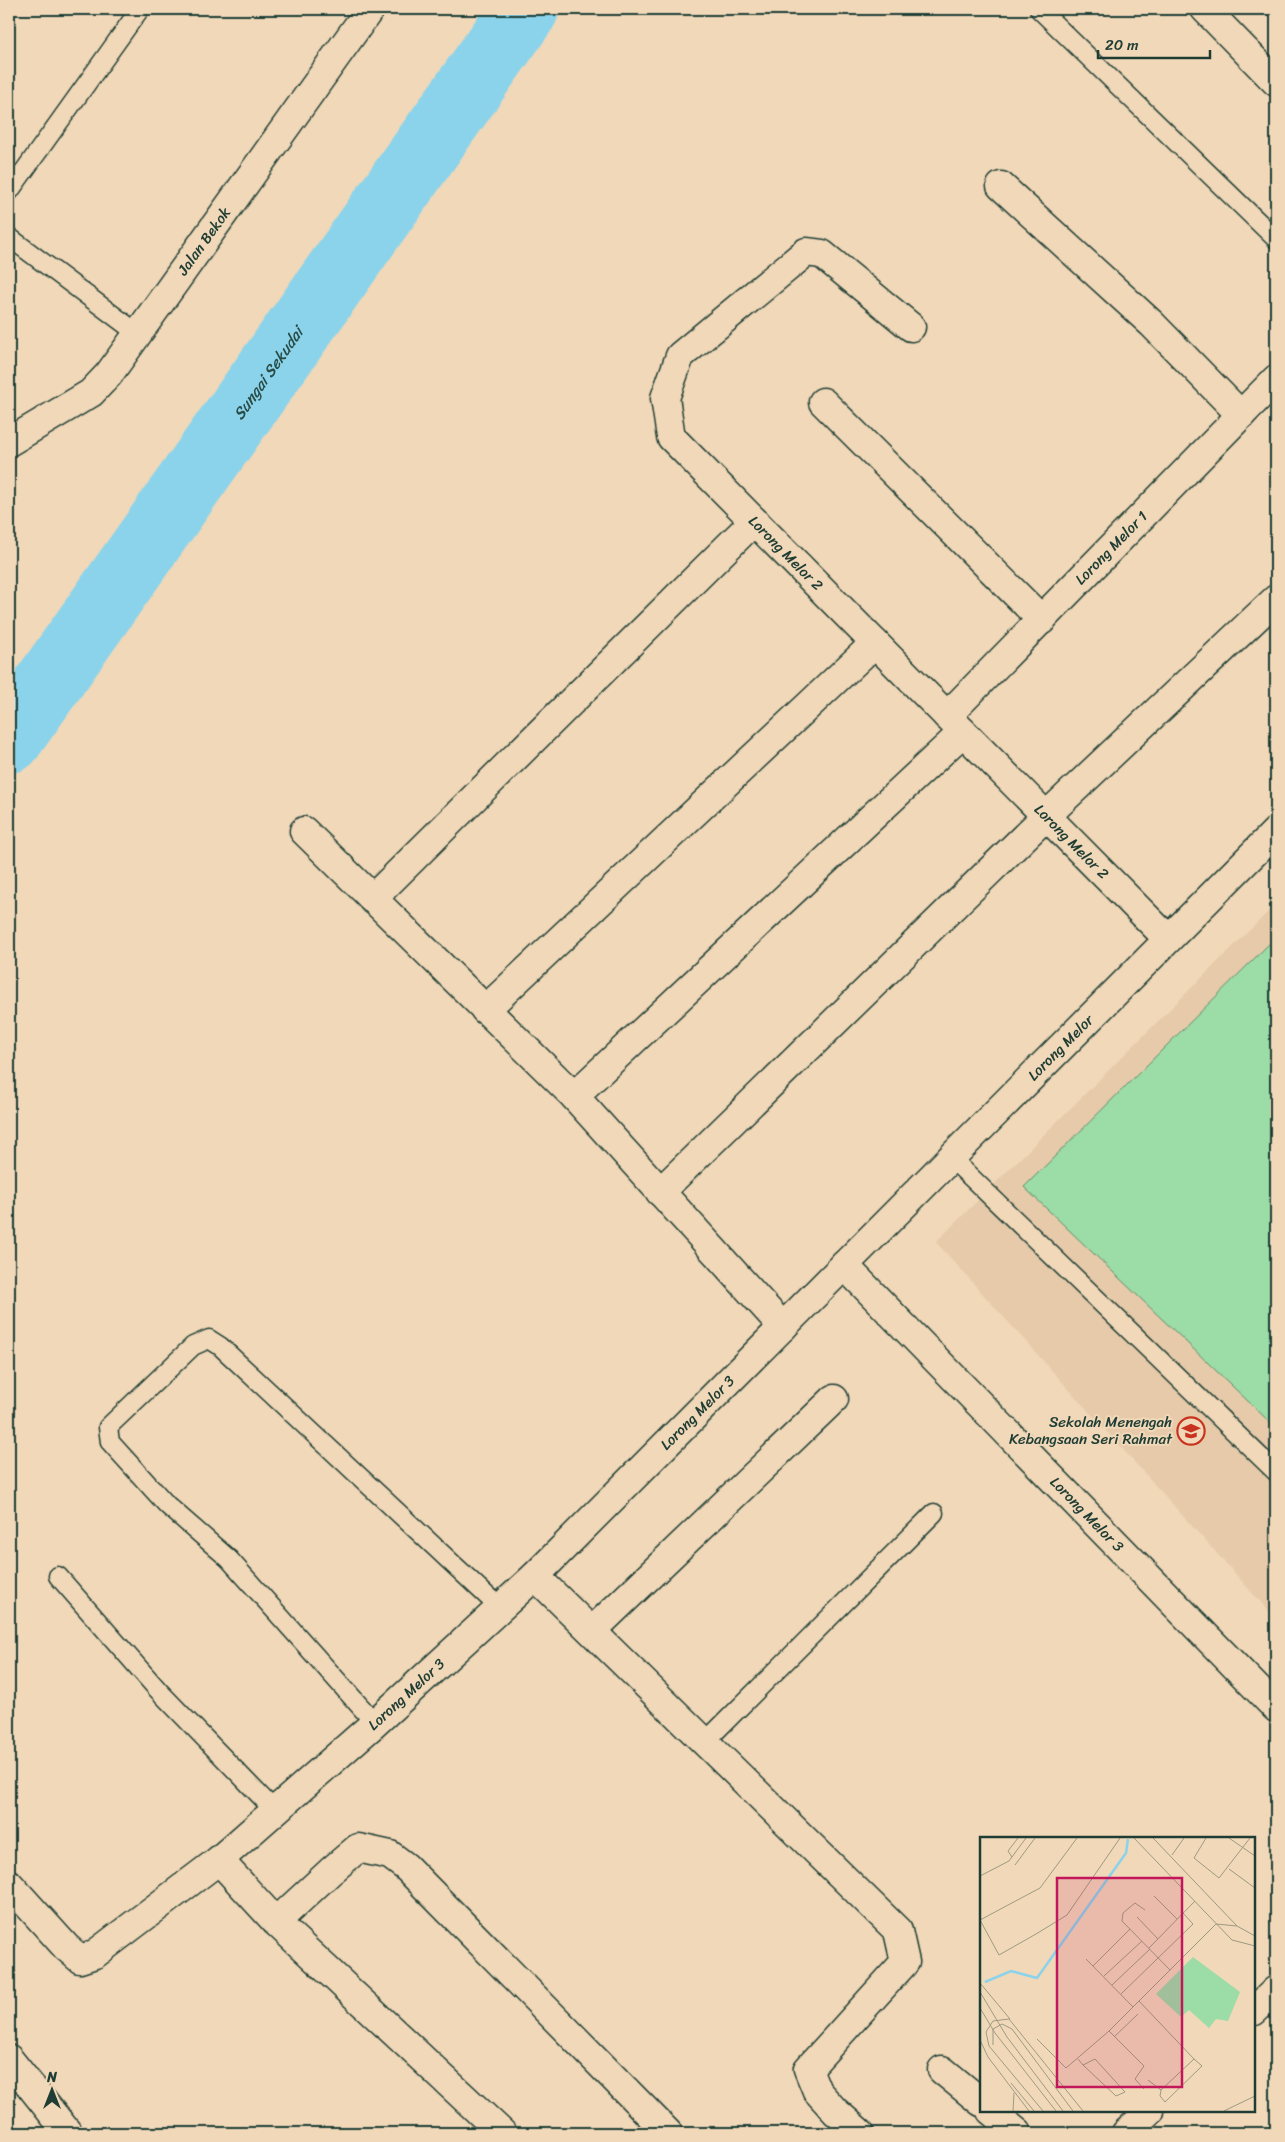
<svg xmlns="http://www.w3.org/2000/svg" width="1285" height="2142" viewBox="0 0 1285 2142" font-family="Sriracha,sans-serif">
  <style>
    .built { fill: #e6caa9 }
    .green { fill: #9cdca6; stroke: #5e8c6d }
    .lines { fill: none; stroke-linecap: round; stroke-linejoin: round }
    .river { stroke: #8ad3eb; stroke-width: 68 }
    .lane-casing { stroke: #1f3d34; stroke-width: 21 }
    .street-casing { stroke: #1f3d34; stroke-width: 31 }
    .secondary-casing { stroke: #1f3d34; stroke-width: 31 }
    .highway-casing { stroke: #1f3d34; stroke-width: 31 }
    .lane { stroke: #f1d8b8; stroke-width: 18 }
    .street { stroke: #f1d8b8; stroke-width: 28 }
    .secondary { stroke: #f1d8b8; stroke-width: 28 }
    .highway { stroke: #f1d8b8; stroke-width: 28 }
    .labels { text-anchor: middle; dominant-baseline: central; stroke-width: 4; stroke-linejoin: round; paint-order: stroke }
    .street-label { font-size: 15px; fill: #1f3d34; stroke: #f1d8b8 }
    .poi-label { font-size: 15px; fill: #1f3d34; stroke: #f1d8b8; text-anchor: end }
    .water-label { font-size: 16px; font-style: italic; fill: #2a4c46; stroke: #f1d8b8 }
    .inset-river { fill: none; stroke: #8ad3eb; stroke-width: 2.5 }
    .inset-road { fill: none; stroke: #9d9a83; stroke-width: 1 }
    .view { fill: #c2185b; fill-opacity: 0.15; stroke: #c2185b; stroke-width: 2.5 }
    .inset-edge { fill: none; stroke: #1f3d34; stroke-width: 2.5 }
  </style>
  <rect width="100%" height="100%" fill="#f1d8b8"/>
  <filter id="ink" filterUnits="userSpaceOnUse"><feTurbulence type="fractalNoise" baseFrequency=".02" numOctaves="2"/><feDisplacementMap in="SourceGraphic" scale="10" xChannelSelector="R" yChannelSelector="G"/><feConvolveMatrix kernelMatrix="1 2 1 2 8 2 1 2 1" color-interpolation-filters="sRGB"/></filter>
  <g filter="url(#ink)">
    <path class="built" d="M1276,904V1619L936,1242Z"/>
    <path class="green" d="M1276,937V1428L1024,1187Z"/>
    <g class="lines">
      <path class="river" id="s1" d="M9,739L525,9"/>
      <g class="lane-casing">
        <path id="lane" d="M1039,9L1276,239
          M9,192L140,9
          M9,237L137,333
          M951,1158L1276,1472
          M58,1576L158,1690L274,1810
          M375,1723L229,1559L167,1505L110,1442L108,1427L193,1346L209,1339L220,1346L500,1608
          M705,1742L934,1513"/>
      </g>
      <g class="street-casing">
        <g id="street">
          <path d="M1001,186L1152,324L1241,415"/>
          <path id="s2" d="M911,327L822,254L806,252L680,356L665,398L671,437L1168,939"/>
          <path d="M823,402L1042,620"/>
          <path id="s3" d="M9,442L91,393L109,374L370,9"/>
          <path id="s4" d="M947,716L1276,379"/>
          <path d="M304,831L574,1096L783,1327"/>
          <path d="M372,899L754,521"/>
          <path d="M485,1010L875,643"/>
          <path d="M574,1096L963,732"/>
          <path d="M660,1192L1046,816L1276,599"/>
          <path id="s5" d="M844,1265L1276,1708"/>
          <path d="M535,1576L898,1931L905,1962L808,2069L817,2091L835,2111L860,2133"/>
          <path d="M592,1631L834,1399"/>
          <path d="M219,1860L276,1922L502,2133"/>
          <path id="s6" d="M9,1884L66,1947L80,1959L95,1954L219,1860L375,1723L535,1576L1276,831"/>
          <path d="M276,1922L331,1871L358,1848L390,1855L406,1867L668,2133"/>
          <path d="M1254,2011L1276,1990"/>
          <path d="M942,2070L981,2102"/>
          <path d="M991,2111L1018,2133"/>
          <path d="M1126,2133L1150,2111"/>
        </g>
      </g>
      <g class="secondary-casing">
        <path id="secondary" d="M1205,9L1276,82"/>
      </g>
      <g class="highway-casing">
        <path id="highway" d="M9,2059L68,2133"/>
      </g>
      <use href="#lane" class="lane"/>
      <use href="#street" class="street"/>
      <use href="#secondary" class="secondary"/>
      <use href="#highway" class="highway"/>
    </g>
  </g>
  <defs>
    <g id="school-ring" transform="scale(1.4375)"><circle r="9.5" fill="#f1d8b8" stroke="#c8321e" stroke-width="1.5"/><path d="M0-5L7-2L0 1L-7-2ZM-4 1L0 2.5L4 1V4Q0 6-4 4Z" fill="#c8321e"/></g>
  </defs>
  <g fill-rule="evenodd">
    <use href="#school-ring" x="1191" y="1431"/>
  </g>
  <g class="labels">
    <g class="street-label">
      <text stroke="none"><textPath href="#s3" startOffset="285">Jalan Bekok</textPath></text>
      <text stroke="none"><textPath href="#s4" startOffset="235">Lorong Melor 1</textPath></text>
      <text stroke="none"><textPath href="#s2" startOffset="542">Lorong Melor 2</textPath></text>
      <text stroke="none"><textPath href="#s2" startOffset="948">Lorong Melor 2</textPath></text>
      <text stroke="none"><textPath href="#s6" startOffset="1445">Lorong Melor</textPath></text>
      <text stroke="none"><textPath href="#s6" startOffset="930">Lorong Melor 3</textPath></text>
      <text stroke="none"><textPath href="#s5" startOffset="348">Lorong Melor 3</textPath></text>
      <text stroke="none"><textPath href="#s6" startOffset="525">Lorong Melor 3</textPath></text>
    </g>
    <g class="poi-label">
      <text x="1172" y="1422">Sekolah Menengah<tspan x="1172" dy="17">Kebangsaan Seri Rahmat</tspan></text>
    </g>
    <g class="water-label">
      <text stroke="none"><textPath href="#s1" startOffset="448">Sungai Sekudai</textPath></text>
    </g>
  </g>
  <g transform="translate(980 1837)">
    <rect width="275" height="275" fill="#f1d8b8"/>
    <path d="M213,120L260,155L248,184L236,182L229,191L209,173L201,180L176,157Z" fill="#9cdca6"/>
    <path class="inset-river" d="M5,145L31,134L57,141L146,16L148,2"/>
    <path class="inset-road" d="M154,1L252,103L275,109M173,1L257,89L275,99M226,1L214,21L239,41L270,1M249,1L275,19M192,18L204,1M32,20L28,14L38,1M35,28L55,1M249,32L275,51M0,39L29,24L46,1M174,59L197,82M165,73L155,66L143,76L142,84L190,133M157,80L178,102M0,83L19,118L56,97L87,78L140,1M0,83L60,51L97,1M236,87L257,89M169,111L215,64M106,122L153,170M113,129L150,92M124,139L162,104M0,146L30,182M132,148L170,112M0,155L27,200L83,274M141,157L213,87L203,76M159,164L214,222L222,229L185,265L180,259L181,253L214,222M0,171L15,196L76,274M129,194L164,229L155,242L164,252M134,200L158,177M57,202L86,231L129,194L236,87M0,203L8,220L49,274M13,208V192L22,187L32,192L93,274M98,222L103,228L136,259L145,255L115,222L103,228M168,243L181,253M31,246L54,274M33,274L34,256M63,274L9,209L6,195L13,184L29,182L103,274M244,274L275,259"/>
    <path class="view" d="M77,41H202V250H77Z"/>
    <rect width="275" height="275" class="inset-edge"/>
  </g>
  <rect width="1285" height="2142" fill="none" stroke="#f1d8b8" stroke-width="30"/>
  <rect x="15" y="15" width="1255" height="2112" fill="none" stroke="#1f3d34" stroke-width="2" filter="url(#ink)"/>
  <g transform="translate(52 2090)" stroke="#f1d8b8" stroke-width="4" paint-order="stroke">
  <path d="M0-4L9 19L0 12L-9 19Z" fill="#1f3d34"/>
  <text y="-8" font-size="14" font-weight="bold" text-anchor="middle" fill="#1f3d34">N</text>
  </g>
  <path d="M1098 50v8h112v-8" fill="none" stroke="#1f3d34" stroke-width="2.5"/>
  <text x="1105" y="50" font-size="15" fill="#1f3d34" stroke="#f1d8b8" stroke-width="4" paint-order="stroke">20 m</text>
</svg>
